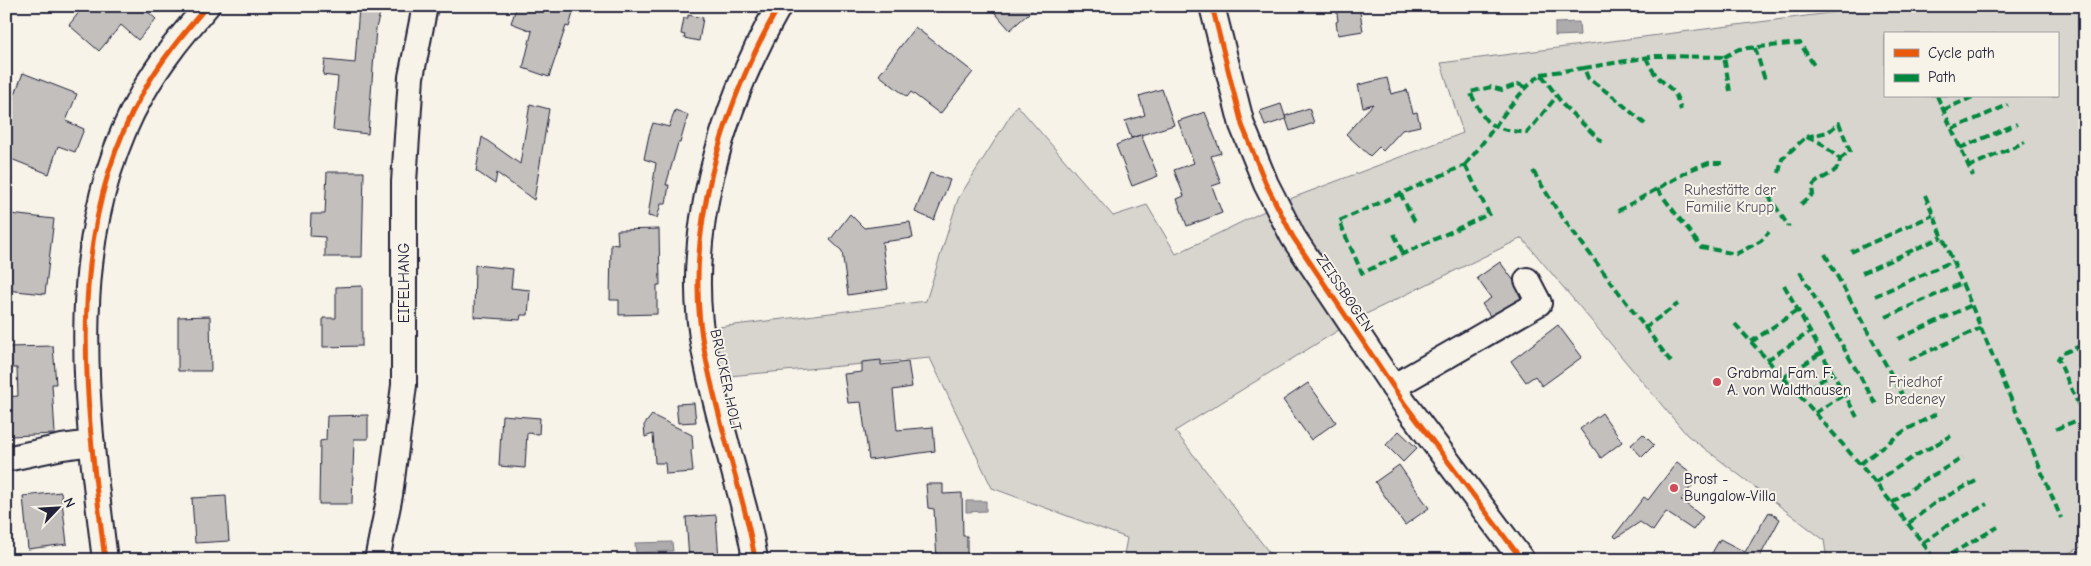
<svg xmlns="http://www.w3.org/2000/svg" width="2091" height="566" viewBox="0 0 2091 566" font-family="'Comic Neue',sans-serif">
  <style>
    .green { fill: #d8d5cf; stroke: #7d7c85; fill-rule: evenodd }
    .water { fill: #aeabad; stroke: #76747f }
    .building { fill: #c2bfbd; stroke: #22223b }
    .lines { fill: none; stroke-linecap: round; stroke-linejoin: round }
    .minor-casing { stroke: #22223b; stroke-width: 28 }
    .minor { stroke: #f7f3e8; stroke-width: 24 }
    .quiet { stroke: #00873e; stroke-width: 4; stroke-dasharray: 8 4; stroke-linecap: butt }
    .cycleway-casing { stroke: #f7f3e8; stroke-width: 8 }
    .cycleway { stroke: #e8590c; stroke-width: 5 }
    .poi-dot { fill: #d1495b; stroke: #f7f3e8; stroke-width: 2 }
    .labels { text-anchor: middle; dominant-baseline: central; stroke-width: 4; stroke-linejoin: round; paint-order: stroke }
    .park-label { font-size: 15px; fill: #504f60; stroke: #f7f3e8 }
    .street-label { font-size: 15px; fill: #22223b; stroke: #f7f3e8 }
    .poi-label { font-size: 15px; fill: #22223b; stroke: #f7f3e8; text-anchor: start }
  </style>
  <rect width="100%" height="100%" fill="#f7f3e8"/>
  <filter id="ink" filterUnits="userSpaceOnUse"><feTurbulence type="fractalNoise" baseFrequency=".02" numOctaves="2"/><feDisplacementMap in="SourceGraphic" scale="10" xChannelSelector="R" yChannelSelector="G"/><feConvolveMatrix kernelMatrix="1 2 1 2 8 2 1 2 1" color-interpolation-filters="sRGB"/></filter>
  <g filter="url(#ink)">
    <path class="green" d="M1884,6H2085V545L2057,560H1827L1824,540L1687,435L1522,238L1360,317L1175,431L1275,560H1123L1127,538L992,488L930,358L706,378L711,328L926,301L958,199L1017,105L1113,216L1147,205L1176,254L1287,200L1463,133L1441,63ZM1885,34H2057V96H1885Z"/>
    <path class="water" d="M1579,22L1580,35L1555,36V23Z
      M966,501H986V511L966,512Z
      M672,542L673,551L636,553L635,543Z"/>
    <path class="building" d="M84,6H141L156,19L138,40L121,25L99,51L69,25Z
      M359,6H382L376,28L368,134L333,130L338,77L323,75L325,60L355,63Z
      M517,6H575L569,27L566,26L549,77L523,68L532,31L511,23Z
      M989,6H1037L1010,30Z
      M1336,6H1359L1363,31L1338,35L1336,22L1338,21Z
      M688,15L703,18L699,41L684,38L685,35L681,34L684,18H688Z
      M915,27L973,72L940,114L911,92L907,97L879,75Z
      M23,73L77,94L66,121L84,129L75,152L58,146L49,174L6,157V118Z
      M1387,78L1391,94L1407,90L1413,113L1417,112L1420,126L1402,130L1383,151L1379,147L1370,156L1346,134L1373,104L1363,107L1358,85Z
      M1162,89L1174,125L1141,135L1158,176L1132,186L1116,145L1140,135L1131,138L1125,121L1145,115L1139,96Z
      M530,104L549,109L534,200L497,173L495,184L476,171L482,137L520,164Z
      M1281,104L1286,119L1265,126L1260,111Z
      M1309,108L1314,123L1290,131L1285,116Z
      M675,110L688,115L680,143H678L666,185H669L666,204H661L657,218L648,216L656,163L644,159L649,135L653,123L669,127Z
      M1205,112L1221,153L1211,156L1221,183L1212,186L1222,213L1187,226L1177,199L1184,196L1174,170L1194,163L1178,121Z
      M327,172H364L362,257H325V237L310,236L311,214H325Z
      M930,173L950,180L934,220L915,212Z
      M10,214L54,219L45,294L6,290V248Z
      M850,214L864,228L910,222L913,238L882,242L888,289L848,295L842,251L830,240Z
      M659,229L660,285H657V314L619,315V300H610L611,244L618,245L617,230Z
      M1500,262L1514,281L1521,298L1490,316L1482,304L1491,298L1477,278Z
      M475,265L513,269L511,288L530,290L528,315H521L520,320L474,317Z
      M362,286V346L323,347V318H336V287Z
      M210,316L211,371H178V317Z
      M1558,325L1582,357L1542,386L1535,376L1526,382L1511,361Z
      M53,346L56,384H52L55,434L11,436L9,416H6V397L18,396L17,368H6V347Z
      M881,360V365L908,362L912,387L893,390L897,430L933,427L935,451L869,460L861,402L848,403L844,374L862,372V362Z
      M1308,383L1336,422L1311,440L1283,400Z
      M694,403L696,422L678,423L676,404Z
      M1602,413L1622,442L1601,458L1580,429Z
      M368,415V439H354L352,504H319L320,441L326,440L327,416Z
      M502,415L540,418L539,434L527,433L525,468L499,466Z
      M652,415L692,435L693,449L691,451L693,472L666,474L665,463H655L653,434L645,437L644,425Z
      M1399,431L1417,448L1403,462L1386,445Z
      M1643,434L1654,445L1642,457L1631,445Z
      M1677,462L1698,478L1681,500L1703,517L1693,530L1666,512L1653,531L1640,522L1616,538L1614,536L1644,497L1648,500Z
      M1399,465L1429,508L1405,525L1375,482Z
      M926,484H943V494L962,493L963,536H967V560H937L934,509L928,508Z
      M61,492L67,544L28,549L23,496Z
      M226,496L229,541L195,543L192,498Z
      M1769,512L1780,519L1758,560H1708L1720,539L1745,552Z
      M716,515L719,560H689L686,517Z"/>
    <g class="lines">
      <g class="minor-casing">
        <path id="minor" d="M1212,6L1242,125L1266,184L1293,237L1404,403L1522,560
          M1393,387L1539,303L1527,280
          M6,459L62,447L92,443
          M105,560C86,406 62,235 142,94C160,61 183,34 207,6
          M377,560L390,495L404,385V182L411,77L425,6
          M755,560C751,531 743,503 735,475C724,435 713,395 705,354C681,239 722,106 779,6"/>
      </g>
      <use href="#minor" class="minor"/>
      <path class="quiet" d="M1755,48L1765,80
        M1646,57C1653,75 1660,79 1673,91C1677,96 1679,104 1681,110
        M1724,57L1739,49L1800,43L1815,67
        M1541,74L1584,68
        M1525,87L1518,84L1502,90L1491,87L1470,92C1475,101 1479,112 1486,120C1494,130 1515,131 1527,133L1557,96
        M1937,96L1973,176
        M1943,110L1975,96
        M1645,124L1615,98L1588,78L1584,68L1655,56L1724,57L1730,91
        M1952,129L2008,105
        M1806,137L1828,132L1839,123L1850,151L1840,159
        M1960,148L2017,124
        M1465,165L1489,214L1362,273L1339,221Z
        M1465,165C1491,135 1510,100 1541,74L1564,106L1602,142
        M1968,167L2025,142
        M1533,171L1557,210L1671,362
        M1779,173L1782,159L1806,137L1819,142L1840,159C1839,176 1820,175 1812,187L1813,194L1800,205
        M1657,189L1701,247L1736,254L1761,241L1769,232
        M1400,193L1416,224
        M1768,195L1789,227
        M1925,195L2061,518
        M1618,211L1692,169L1709,163H1725
        M1394,234L1403,253
        M1851,252L1933,215
        M1825,254L1902,394
        M1800,272L1877,406
        M1862,273L1942,237
        M1784,285L1857,417
        M1875,296L1953,261
        M1886,317L1962,283
        M1735,324C1804,401 1875,476 1935,560
        M1644,328L1678,304
        M1898,339L1972,305
        M1751,342L1798,310
        M2077,347L2085,364
        M1767,360L1810,332
        M1909,360L1981,328
        M1783,378L1821,353
        M1799,395L1833,373
        M1815,413L1845,394
        M2084,417L2058,359L2061,354L2085,344
        M2056,429L2085,417
        M1860,464L1904,431L1938,413
        M1875,483L1913,457L1951,436
        M1892,503L1921,482L1963,458
        M1909,523L1936,502L1976,481
        M1923,543L1948,525L1987,504
        M1940,560L1998,527"/>
      <g class="cycleway-casing">
        <path id="cycleway" d="M1212,6L1242,125L1266,184L1293,237L1404,403L1522,560
          M105,560C86,406 62,235 142,94C160,61 183,34 207,6
          M755,560C751,531 743,503 735,475C724,435 713,395 705,354C681,239 722,106 779,6"/>
      </g>
      <use href="#cycleway" class="cycleway"/>
    </g>
  </g>
  <g class="poi-dot">
    <circle cx="1717" cy="382" r="5"/>
    <circle cx="1674" cy="488" r="5"/>
  </g>
  <g class="labels">
    <g class="park-label">
      <text x="1730" y="190">Ruhestätte der<tspan x="1730" dy="17">Familie Krupp</tspan></text>
      <text x="1915" y="382">Friedhof<tspan x="1915" dy="17">Bredeney</tspan></text>
    </g>
    <g class="street-label">
      <text transform="translate(404 283) rotate(-90)">EIFELHANG</text>
      <text transform="translate(1345 293) rotate(56)">ZEISSBOGEN</text>
      <text transform="translate(726 380) rotate(78)">BRUCKER HOLT</text>
    </g>
    <g class="poi-label">
      <text x="1727" y="373">Grabmal Fam. F.<tspan x="1727" dy="17">A. von Waldthausen</tspan></text>
      <text x="1684" y="479">Brost -<tspan x="1684" dy="17">Bungalow-Villa</tspan></text>
    </g>
  </g>
  <rect width="2091" height="566" fill="none" stroke="#f7f3e8" stroke-width="25"/>
  <rect x="12" y="12" width="2066" height="541" fill="none" stroke="#22223b" stroke-width="2" filter="url(#ink)"/>
  <rect x="1884" y="32" width="175" height="65" fill="#f7f3e8" stroke="#a29fa3"/>
  <rect x="1894" y="49" width="25" height="8" fill="#e8590c" stroke="#a29fa3"/>
  <text x="1928" y="58" font-size="15" fill="#22223b">Cycle path</text>
  <rect x="1894" y="74" width="25" height="8" fill="#00873e" stroke="#a29fa3"/>
  <text x="1928" y="82" font-size="15" fill="#22223b">Path</text>
  <g transform="translate(58 508) rotate(65)" stroke="#f7f3e8" stroke-width="4" paint-order="stroke">
  <path d="M0-4L9 19L0 12L-9 19Z" fill="#22223b"/>
  <text y="-8" font-size="14" font-weight="bold" text-anchor="middle" fill="#22223b">N</text>
  </g>
</svg>
